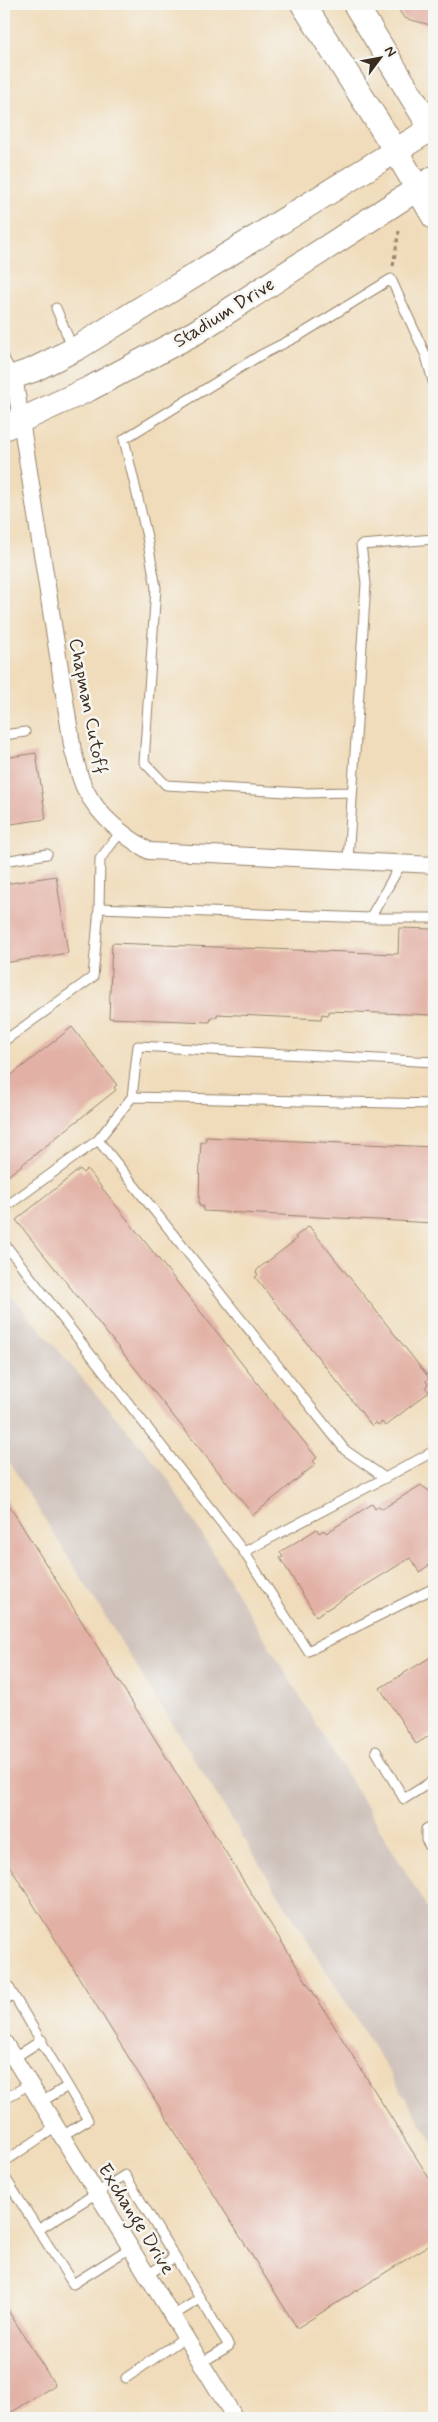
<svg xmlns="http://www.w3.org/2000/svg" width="438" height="2422" viewBox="0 0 438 2422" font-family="Mynerve,sans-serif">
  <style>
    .industrial { fill: #cec1ba }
    .building { fill: #e2b0a4 }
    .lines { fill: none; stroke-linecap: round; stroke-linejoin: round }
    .service-casing { stroke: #96836c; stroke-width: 11 }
    .minor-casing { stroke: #96836c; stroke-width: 18 }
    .secondary-casing { stroke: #96836c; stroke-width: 26 }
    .path { stroke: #96836c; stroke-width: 3; stroke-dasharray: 4 4; stroke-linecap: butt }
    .service { stroke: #fff; stroke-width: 9 }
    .minor { stroke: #fff; stroke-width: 16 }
    .secondary { stroke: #fff; stroke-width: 24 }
    .labels { text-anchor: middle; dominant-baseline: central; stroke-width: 5; stroke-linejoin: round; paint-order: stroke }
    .street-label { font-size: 19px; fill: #3b2a1e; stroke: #f6f6f2 }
  </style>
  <rect width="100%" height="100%" fill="#f6f6f2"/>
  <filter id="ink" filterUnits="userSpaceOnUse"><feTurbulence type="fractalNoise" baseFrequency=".02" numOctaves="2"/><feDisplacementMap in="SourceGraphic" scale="10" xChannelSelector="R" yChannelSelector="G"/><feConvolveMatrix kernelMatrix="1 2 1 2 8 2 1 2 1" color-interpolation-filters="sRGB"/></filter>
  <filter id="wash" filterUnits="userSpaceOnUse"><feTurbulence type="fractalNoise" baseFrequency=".0096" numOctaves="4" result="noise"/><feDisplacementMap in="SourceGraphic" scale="20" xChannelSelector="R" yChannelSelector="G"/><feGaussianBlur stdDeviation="1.12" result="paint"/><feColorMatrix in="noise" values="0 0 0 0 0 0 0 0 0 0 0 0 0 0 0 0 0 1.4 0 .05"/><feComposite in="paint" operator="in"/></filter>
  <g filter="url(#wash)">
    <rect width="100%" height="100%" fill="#f0dcba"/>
    <path class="industrial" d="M4,1287L167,1477L434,1919V2144L4,1454Z"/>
    <g id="blocks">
      <path class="building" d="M395,4H434V26L404,18Z
        M36,753L46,819L4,825V758Z
        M56,876L68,953L4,963V884Z
        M399,928L434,929L433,1015L329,1011L328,1015L322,1014L321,1019L217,1014V1017H211L210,1022L109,1018L112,943L398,954Z
        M72,1027L117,1085L114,1087L116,1090L4,1179V1081Z
        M206,1137L434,1147V1223L203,1211V1206H199L200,1156L201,1142H205Z
        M80,1169L83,1173L87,1169L317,1458L313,1461L316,1464L253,1515L16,1220Z
        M309,1226L429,1378L426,1381L428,1385L425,1387L429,1392L385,1426L382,1422L378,1425L376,1422L372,1426L255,1277L258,1275L256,1272L259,1268L297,1239L295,1237Z
        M421,1485L429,1491L434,1488V1562L419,1572L410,1558L316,1616L280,1558L283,1557L280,1552L317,1529L319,1533L324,1530L326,1533L372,1504L375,1509L379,1506L382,1509Z
        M4,1497L434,2186V2242L297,2328L4,1857Z
        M434,1655V1733L416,1744L380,1688Z
        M4,2304L55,2385L4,2417Z"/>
    </g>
  </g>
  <g filter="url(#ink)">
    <use href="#blocks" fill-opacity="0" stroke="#96836c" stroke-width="1"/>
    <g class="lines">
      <g class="service-casing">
        <path id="service" d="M56,308L73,349
          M4,358L13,376
          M4,735L25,732
          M351,792L304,793L166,785L144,762L156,588L147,537L124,439L259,356L300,335L391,279L426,356L434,385
          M4,861L47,854
          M348,861L366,583L361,545L434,539
          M99,908L100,859L120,833
          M370,918H434
          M4,1041L93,977L99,908L370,918L401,864
          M434,1062L138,1046L132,1097L434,1104
          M132,1097L98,1140L345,1450L385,1478L434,1451
          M4,1208L98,1140
          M4,1243L244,1552L308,1651L434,1588
          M244,1552L385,1478
          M376,1751L404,1799L434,1780
          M434,1825L426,1829V1840L434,1853
          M4,1979L88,2120L62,2136
          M4,2001L13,1994
          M14,2058L42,2040
          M4,2099L30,2084
          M41,2102L68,2086
          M4,2162L56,2127
          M4,2176L73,2284L130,2248
          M38,2230L125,2175L229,2346L201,2363
          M147,2275L175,2257
          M172,2316L200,2299
          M126,2378L185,2337"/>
      </g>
      <g class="minor-casing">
        <path id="minor" d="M14,376L73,751C77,763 79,778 85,789C99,817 123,835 149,851L434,865
          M4,2042L235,2418"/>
      </g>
      <g class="secondary-casing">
        <path id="secondary" d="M303,4L396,151L434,217
          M355,4L434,133
          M4,380L33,370L79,347L434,127
          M4,428L89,389L196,332L434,178"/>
      </g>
      <path class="path" d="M393,266L399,231"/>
      <use href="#service" class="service"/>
      <use href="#minor" class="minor"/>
      <use href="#secondary" class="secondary"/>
    </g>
  </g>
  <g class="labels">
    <g class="street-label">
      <text transform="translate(224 313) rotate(-32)">Stadium Drive</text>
      <text transform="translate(88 706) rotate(79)">Chapman Cutoff</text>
      <text transform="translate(136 2219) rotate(58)">Exchange Drive</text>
    </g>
  </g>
  <rect width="438" height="2422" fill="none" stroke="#f6f6f2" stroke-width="20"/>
  <g transform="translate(380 58) rotate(58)" stroke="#f6f6f2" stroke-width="4" paint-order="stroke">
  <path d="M0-4L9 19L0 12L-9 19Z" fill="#3b2a1e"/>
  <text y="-8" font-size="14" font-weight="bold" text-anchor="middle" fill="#3b2a1e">N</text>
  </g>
</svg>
